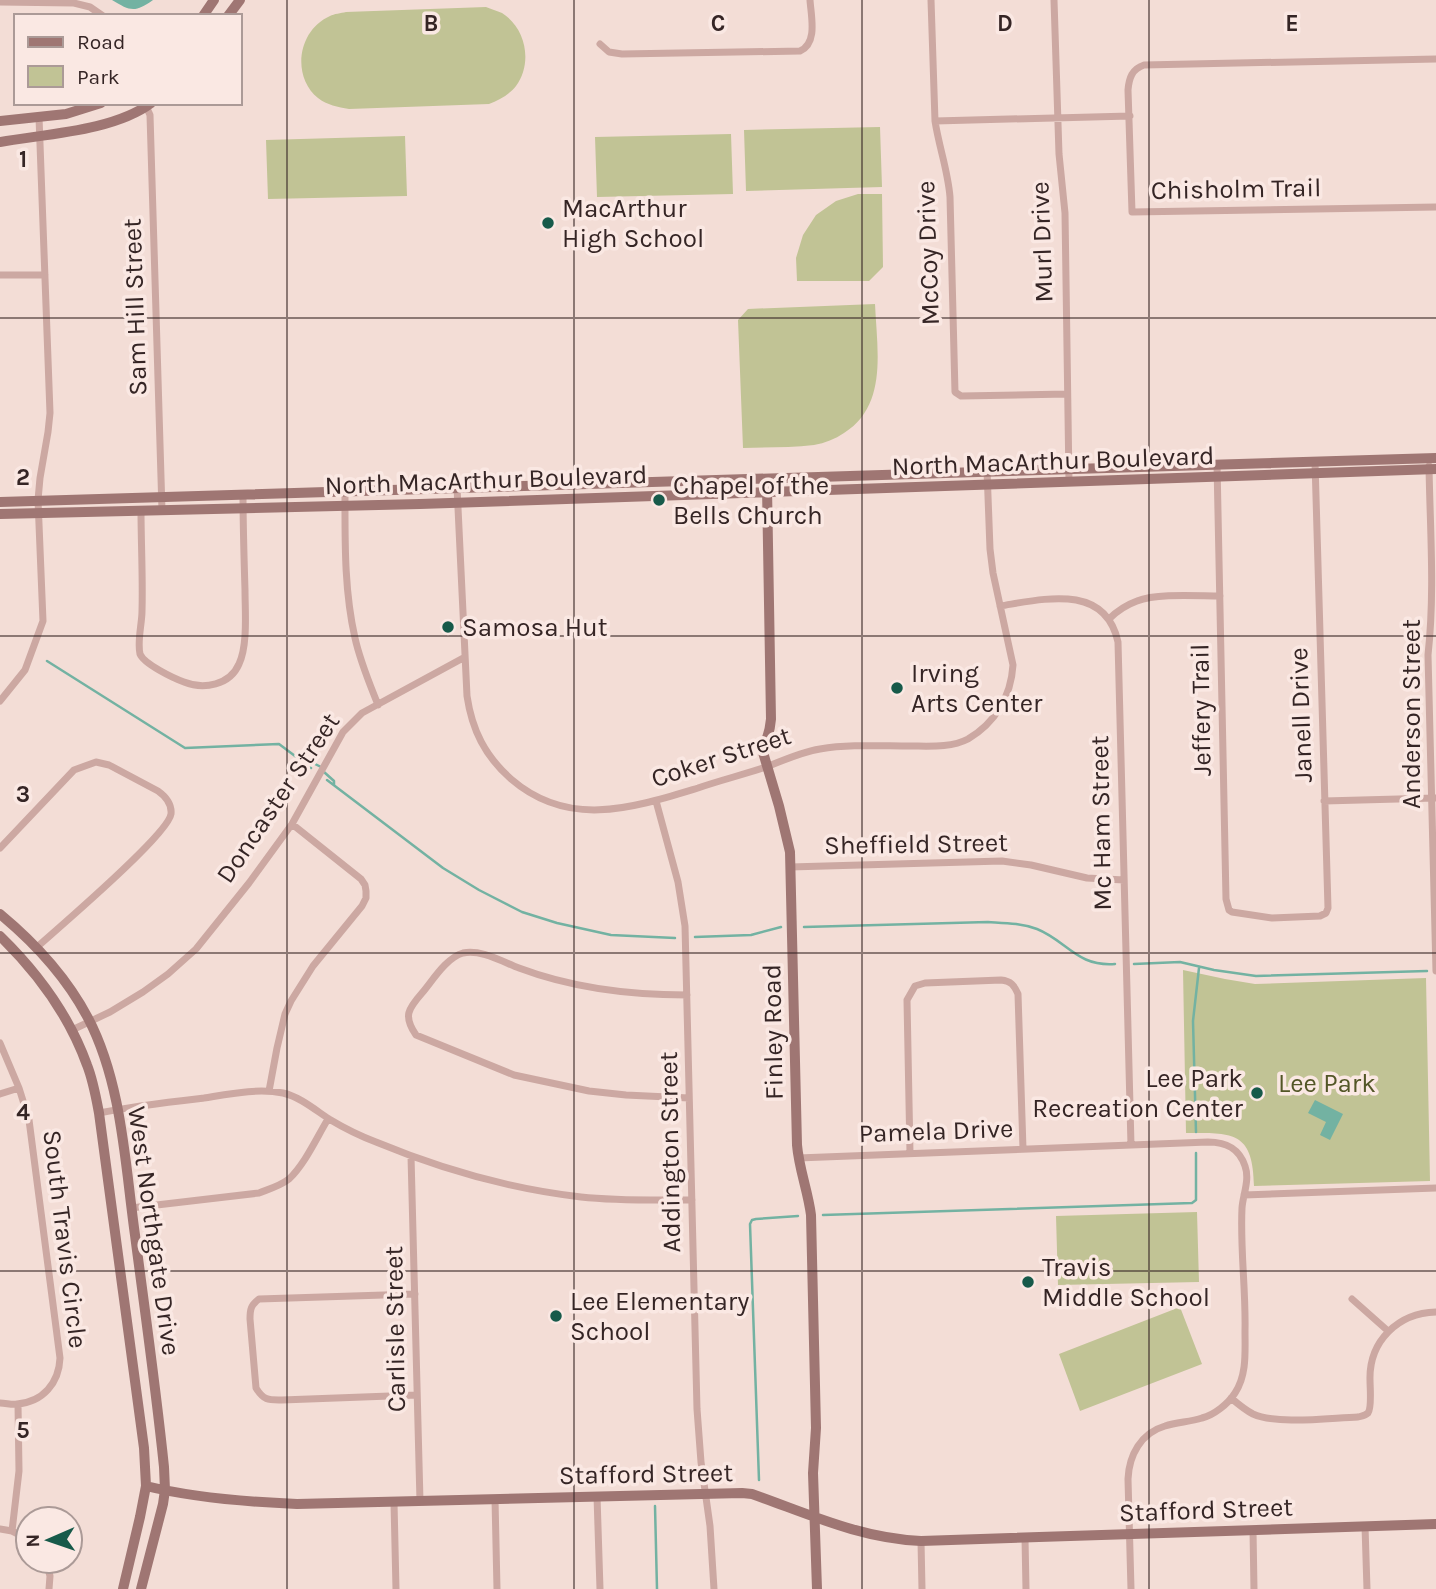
<svg xmlns="http://www.w3.org/2000/svg" width="1436" height="1589" viewBox="0 0 1436 1589" font-family="Karla,sans-serif">
  <style>
    .green { fill: #c1c395 }
    .water { fill: #73b2a2 }
    .lines { fill: none; stroke-linecap: round; stroke-linejoin: round }
    .stream { stroke: #73b2a2; stroke-width: 2.5 }
    .street { stroke: #cca8a2; stroke-width: 7 }
    .secondary { stroke: #9f7673; stroke-width: 10 }
    .grid { fill: none; stroke: #352525; stroke-width: 2; stroke-opacity: 0.55 }
    .poi-dot { fill: #175a4a; stroke: #fae8e3; stroke-width: 2.5 }
    .labels { text-anchor: middle; dominant-baseline: central; stroke-width: 7; stroke-linejoin: round; paint-order: stroke }
    .street-label { font-size: 26px; fill: #352525; stroke: #fae8e3 }
    .poi-label { font-size: 26px; fill: #352525; stroke: #fae8e3; text-anchor: start }
    .park-label { font-size: 26px; fill: #535627; stroke: #fae8e3 }
    .grid-label { font-size: 23px; text-anchor: middle; font-weight: bold; fill: #352525; stroke: #fae8e3; stroke-width: 7; stroke-linejoin: round; paint-order: stroke }
  </style>
  <rect width="100%" height="100%" fill="#f3ddd6"/>
  <path class="green" d="M486,7C491,9 497,11 502,13C526,28 533,63 516,86C509,95 499,100 489,104L349,109C338,107 327,105 318,98C291,76 298,30 330,16C334,14 341,13 346,12Z
    M880,127L882,187L746,191L744,130Z
    M731,134L733,194L597,197L595,137Z
    M405,136L407,196L268,199L266,140Z
    M858,194H882L883,267L869,281H797L796,258L803,235L816,215L836,201Z
    M875,304C877,350 888,405 844,433C835,439 825,443 814,445C791,448 766,447 743,448L738,320L748,309Z
    M1183,970L1225,979L1255,984L1426,978L1430,1181L1254,1186C1253,1131 1233,1133 1186,1133Z
    M1197,1212L1199,1282L1058,1285L1056,1216Z
    M1180,1307L1202,1364L1080,1411L1059,1354Z"/>
  <path class="water" d="M112,0H153C135,13 130,11 112,0Z
    M1315,1100L1343,1114L1330,1140L1320,1135L1326,1122L1308,1113Z"/>
  <g class="lines">
    <path class="stream" d="M47,661L185,748L279,744L311,768
      M307,765L313,763L323,768
      M324,772L334,781V785
      M327,780L443,868L479,890L522,912L557,923L611,935L675,938
      M804,927L988,922C1004,923 1021,923 1037,929C1067,941 1077,967 1115,964
      M695,937L751,935L781,927
      M1134,964L1180,962L1214,970L1256,976L1427,971
      M1196,1132L1193,1021L1199,968
      M823,1215L1192,1203L1196,1200V1153
      M759,1480L750,1224L752,1220L756,1219L798,1216
      M655,1506L657,1589"/>
    <path class="street" d="M931,0L935,121C939,147 948,171 950,197L955,392L961,396L1067,394
      M1054,0L1059,154L1065,213L1069,481
      M0,2L74,3L90,7L103,16
      M600,44L609,52L622,54L800,51C818,43 811,16 810,0
      M1436,59L1144,65C1132,69 1129,78 1128,90L1132,212L1436,207
      M145,104L150,115L162,510
      M935,121L1130,116
      M0,275H45
      M1217,464L1226,899L1229,910L1232,912L1272,918L1320,916L1326,913L1328,908L1315,462
      M1429,466C1430,529 1435,592 1428,655L1436,971
      M457,487L467,696C472,730 485,756 511,779C569,829 632,808 698,788C721,780 746,774 769,766C786,759 802,752 820,749C849,744 880,746 910,746C928,746 951,748 968,739C995,723 1011,697 1013,665L993,573L990,549L987,470
      M345,491C345,540 344,590 355,638C360,661 369,682 378,705
      M141,510C141,544 143,578 142,611C142,624 137,641 140,654C144,664 173,678 184,682C204,690 230,685 239,664C248,645 245,611 245,590C244,558 243,526 243,494
      M1000,606C1044,599 1105,583 1118,642L1131,1145
      M1109,619C1117,611 1126,605 1137,601C1157,593 1197,596 1220,596
      M0,701L25,670L43,621L38,500L40,478L48,432L50,413L39,117
      M656,801L678,882L685,926L697,1409L701,1462L710,1526L714,1589
      M1324,801L1435,798
      M0,848L74,770L96,762L109,765L158,791C165,796 172,804 171,814C168,835 57,929 36,948
      M790,867L1002,861L1031,865L1087,878L1124,880
      M687,995C631,995 572,988 519,968C503,962 481,949 463,953C446,958 433,980 422,993C408,1009 403,1016 416,1035L514,1075L589,1091L626,1095L689,1098
      M72,1030L110,1012L143,992L168,974L196,949L249,883L292,824L343,732L362,713L465,657
      M0,1043L19,1088L29,1120L60,1358C59,1383 43,1402 17,1404C12,1405 6,1403 0,1403
      M269,1091L277,1048L285,1014L291,1001L313,966L362,906L366,898V891L365,885L361,879L292,824
      M0,1094L19,1088
      M99,1113C133,1106 169,1102 204,1098C229,1094 257,1088 283,1093C300,1097 314,1109 329,1119C344,1128 360,1136 376,1142C441,1169 511,1189 581,1197C617,1201 655,1200 692,1200
      M910,1153L907,1000L915,986L925,983L1001,980C1011,981 1014,985 1018,994L1023,1149
      M411,1156L420,1501
      M798,1158L1208,1142C1226,1142 1239,1148 1245,1166C1250,1180 1243,1194 1242,1208C1240,1249 1246,1290 1245,1331C1245,1352 1247,1375 1235,1393C1228,1404 1214,1415 1202,1418C1190,1422 1177,1422 1165,1426C1141,1433 1129,1455 1128,1479L1131,1589
      M1244,1195L1436,1188
      M131,1208L259,1193C269,1189 280,1186 289,1179C305,1164 317,1137 328,1119
      M415,1294L259,1299C251,1305 250,1309 250,1319L256,1388C264,1401 269,1400 282,1400L417,1395
      M1352,1299L1388,1331
      M1231,1398C1238,1404 1245,1410 1253,1414C1278,1425 1329,1418 1358,1417C1361,1416 1365,1416 1368,1413C1372,1408 1370,1388 1370,1380C1369,1341 1398,1313 1436,1312
      M597,1496L600,1589
      M495,1499L497,1589
      M394,1502L396,1589
      M1365,1526L1367,1589
      M0,1529L12,1531L28,1539
      M1253,1530L1254,1589
      M12,1531L19,1471L18,1404
      M1025,1538L1026,1589
      M921,1541L922,1589
      M46,1561L50,1576L49,1589"/>
    <path class="secondary" d="M203,16L214,0
      M228,16L240,0
      M0,121L66,114L101,103
      M0,142C45,134 114,131 151,103
      M767,487L771,719C770,730 768,739 762,749L779,806L790,852L797,1145C799,1169 808,1191 811,1215L816,1428L813,1473L817,1589
      M0,502L1436,458
      M0,514L420,504L1436,469
      M0,914C35,943 67,978 88,1018C122,1083 125,1164 135,1235C145,1312 156,1389 164,1467L165,1490L163,1504L141,1589
      M0,936C38,973 69,1015 87,1065C93,1080 96,1097 99,1113L144,1448L146,1486L140,1517L123,1589
      M146,1486C195,1498 246,1502 297,1504L742,1493L752,1494C809,1514 859,1538 921,1541L1436,1524"/>
  </g>
  <path class="grid" d="M287,0V1589M574,0V1589M862,0V1589M1149,0V1589M0,318H1436M0,636H1436M0,953H1436M0,1271H1436"/>
  <g class="poi-dot">
    <circle cx="548" cy="223" r="7"/>
    <circle cx="659" cy="500" r="7"/>
    <circle cx="448" cy="627" r="7"/>
    <circle cx="897" cy="688" r="7"/>
    <circle cx="1257" cy="1093" r="7"/>
    <circle cx="1028" cy="1282" r="7"/>
    <circle cx="556" cy="1316" r="7"/>
  </g>
  <g class="labels">
    <g class="street-label">
      <text transform="translate(1236 189) rotate(-1)">Chisholm Trail</text>
      <text transform="translate(1042 242) rotate(-92)">Murl Drive</text>
      <text transform="translate(928 253) rotate(-92)">McCoy Drive</text>
      <text transform="translate(135 307) rotate(-92)">Sam Hill Street</text>
      <text transform="translate(1053 461) rotate(-2)">North MacArthur Boulevard</text>
      <text transform="translate(486 480) rotate(-2)">North MacArthur Boulevard</text>
      <text transform="translate(1201 710) rotate(-91)">Jeffery Trail</text>
      <text transform="translate(1411 714) rotate(-90)">Anderson Street</text>
      <text transform="translate(1301 715) rotate(-92)">Janell Drive</text>
      <text transform="translate(721 757) rotate(-18)">Coker Street</text>
      <text transform="translate(278 798) rotate(-56)">Doncaster Street</text>
      <text transform="translate(1101 823) rotate(-91)">Mc Ham Street</text>
      <text transform="translate(916 844) rotate(-1)">Sheffield Street</text>
      <text transform="translate(773 1032) rotate(-91)">Finley Road</text>
      <text transform="translate(936 1131) rotate(-2)">Pamela Drive</text>
      <text transform="translate(670 1152) rotate(-91)">Addington Street</text>
      <text transform="translate(154 1231) rotate(82)">West Northgate Drive</text>
      <text transform="translate(65 1239) rotate(83)">South Travis Circle</text>
      <text transform="translate(395 1329) rotate(-91)">Carlisle Street</text>
      <text transform="translate(646 1474) rotate(-1)">Stafford Street</text>
      <text transform="translate(1206 1510) rotate(-2)">Stafford Street</text>
    </g>
    <g class="poi-label">
      <text x="562" y="208">MacArthur<tspan x="562" dy="30">High School</tspan></text>
      <text x="673" y="485">Chapel of the<tspan x="673" dy="30">Bells Church</tspan></text>
      <text x="462" y="627">Samosa Hut</text>
      <text x="911" y="673">Irving<tspan x="911" dy="30">Arts Center</tspan></text>
      <text x="1243" y="1078" text-anchor="end">Lee Park<tspan x="1243" dy="30">Recreation Center</tspan></text>
      <text x="1042" y="1267">Travis<tspan x="1042" dy="30">Middle School</tspan></text>
      <text x="570" y="1301">Lee Elementary<tspan x="570" dy="30">School</tspan></text>
    </g>
    <g class="park-label">
      <text x="1327" y="1083">Lee Park</text>
    </g>
  </g>
  <g class="grid-label">
    <text x="431" y="31">B</text>
    <text x="718" y="31">C</text>
    <text x="1005" y="31">D</text>
    <text x="1292" y="31">E</text>
    <text x="23" y="167">1</text>
    <text x="23" y="485">2</text>
    <text x="23" y="802">3</text>
    <text x="23" y="1120">4</text>
    <text x="23" y="1438">5</text>
  </g>
  <rect x="14" y="14" width="228" height="91" fill="#fae8e3" stroke="#ab9a97" stroke-width="2"/>
  <rect x="28" y="37" width="35" height="10" fill="#9f7673" stroke="#ab9a97" stroke-width="2"/>
  <text x="77" y="49" font-size="21" fill="#352525">Road</text>
  <rect x="28" y="66" width="35" height="21" fill="#c1c395" stroke="#ab9a97" stroke-width="2"/>
  <text x="77" y="84" font-size="21" fill="#352525">Park</text>
  <g transform="translate(49 1540) rotate(268)"><circle r="33" fill="#fae8e3" stroke="#ab9a97" stroke-width="2"/>
  <path d="M0-5L12 26L0 18L-12 26Z" fill="#175a4a"/>
  <text y="-10" font-size="19" font-weight="bold" text-anchor="middle" fill="#352525">N</text>
  </g>
</svg>
